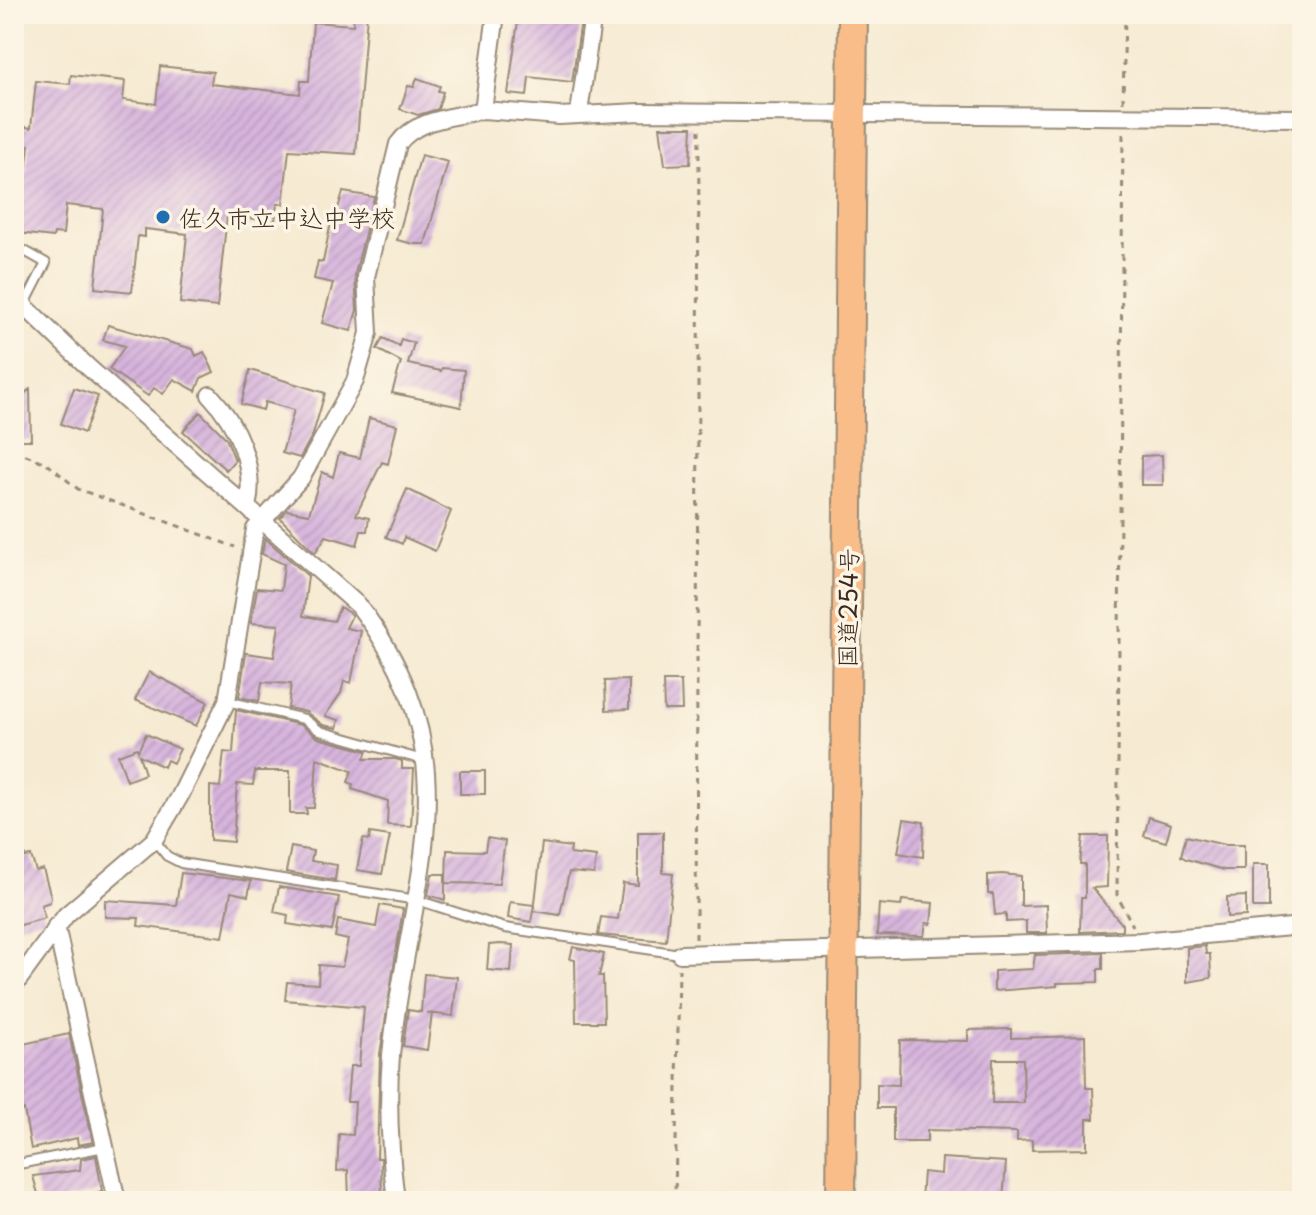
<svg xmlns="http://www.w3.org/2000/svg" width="1316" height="1215" viewBox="0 0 1316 1215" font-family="'Playpen Sans','Klee One',sans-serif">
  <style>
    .building { fill: url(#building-hatch); fill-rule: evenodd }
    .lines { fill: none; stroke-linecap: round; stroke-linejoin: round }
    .service-casing { stroke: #988a78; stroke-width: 12 }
    .minor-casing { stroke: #988a78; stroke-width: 20 }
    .trunk-casing { stroke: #988a78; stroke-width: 32 }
    .path { stroke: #988a78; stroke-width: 3; stroke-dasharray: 6 6; stroke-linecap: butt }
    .service { stroke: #fff; stroke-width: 8 }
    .minor { stroke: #fff; stroke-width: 16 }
    .trunk { stroke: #f8bd89; stroke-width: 28 }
    .poi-dot { fill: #1f6fb2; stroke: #fcf5e5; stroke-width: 3 }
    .labels { text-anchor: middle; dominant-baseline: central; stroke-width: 7; stroke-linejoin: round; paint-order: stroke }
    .poi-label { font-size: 24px; fill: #3b2a1e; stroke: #fcf5e5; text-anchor: start }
    .street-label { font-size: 24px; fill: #3b2a1e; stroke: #fcf5e5 }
  </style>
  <defs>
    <pattern id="building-hatch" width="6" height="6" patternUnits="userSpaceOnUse" patternTransform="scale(2)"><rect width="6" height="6" fill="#d7b4dd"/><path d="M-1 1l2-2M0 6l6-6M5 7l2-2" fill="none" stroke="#b99bbd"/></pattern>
  </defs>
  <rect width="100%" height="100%" fill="#fcf5e5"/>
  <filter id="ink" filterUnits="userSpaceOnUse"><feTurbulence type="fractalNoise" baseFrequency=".0125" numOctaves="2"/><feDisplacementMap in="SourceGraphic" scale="16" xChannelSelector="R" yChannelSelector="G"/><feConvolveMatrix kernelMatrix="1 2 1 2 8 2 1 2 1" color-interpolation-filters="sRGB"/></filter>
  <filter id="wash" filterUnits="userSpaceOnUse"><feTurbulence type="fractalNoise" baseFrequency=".006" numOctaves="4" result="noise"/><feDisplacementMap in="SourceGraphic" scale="32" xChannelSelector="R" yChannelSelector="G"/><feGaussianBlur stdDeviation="1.8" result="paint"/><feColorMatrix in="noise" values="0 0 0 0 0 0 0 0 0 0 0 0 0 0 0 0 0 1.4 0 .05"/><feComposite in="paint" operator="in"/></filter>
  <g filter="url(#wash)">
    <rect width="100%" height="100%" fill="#f6ead2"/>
    <g id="blocks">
      <path class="building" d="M354,14H367L356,154L289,150L283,204H277L275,221L227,216L217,307L180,303L187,234L145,229V237L138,236L132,292L95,288L103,209L66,205L63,234L54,233L53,237L19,233L29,145L17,143L21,126L31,128L36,81L70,84L71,75L125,81L123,100L156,104L160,66L213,72L211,84L300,94L301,81H309L313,22L353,25Z
        M519,14H582L572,82L529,77L527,96L508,94Z
        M417,78L440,86L438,91L443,92L438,109L418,115L400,109L408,86L414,87Z
        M660,127H692L690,164L665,165Z
        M421,155L448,162L425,244H414L397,240Z
        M343,192L374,197L355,274L357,310L351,331L322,323L333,283L314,279L318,261L323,262L331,222H334Z
        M108,325L193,349L196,356L204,352L214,372L201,378L196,391L174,379L163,394L154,388L148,396L109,369L125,346L103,340Z
        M383,338L399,346L401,339L414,343L408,364L441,371L442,368L464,370L461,407L392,393L401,362L377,349Z
        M250,370L325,393L313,434L300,458L282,453L294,410L265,402L263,410L241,404Z
        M74,388L98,396L84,433L61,424Z
        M30,389L31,440H14V403Z
        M200,412L226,438L235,460L226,470L183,431Z
        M369,418L397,425L388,464L382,462L356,515L369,518L367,531H361L357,545L326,536L315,553L280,518L287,510L309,514L322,472L333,477L339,453L360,458Z
        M1162,455L1163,485H1141V456Z
        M407,489L451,511L435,551L404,537L402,544L386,537Z
        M265,538L308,576L303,616L334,621L340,607L352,615L346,628L361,631L351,683L344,681L341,693L325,716L339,720L337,728L323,725L306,712L288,708L291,684L262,682L259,701L239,697L246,653L274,657L279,625L251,623L257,588L281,590L284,564L262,554Z
        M149,672L208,702L196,726L135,700Z
        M629,680V709L606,710L605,681Z
        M663,681H681L682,710H664Z
        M236,710L301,725L318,738L367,751L364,759H395L402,761V769H414L411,826L387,825L388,801L352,789L353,784L348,782L352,771L317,758L314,808H306L307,814H290V771H255L253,785L237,784L233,842L210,840V786L220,787L224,752L233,753Z
        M146,734L180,749L173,763L167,760L164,767L139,755L145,774L127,781L118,755L137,748L138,751Z
        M460,771H485V794H460Z
        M1149,817L1171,824L1166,842L1144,836Z
        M904,819L924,822L923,857L898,853Z
        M17,832L25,857L31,856L36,871L43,869L51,897L50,902L41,905L45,918L14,927V833Z
        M638,832H663V873L673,874L666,941L598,935L601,917L618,919L623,883L638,885Z
        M370,833L390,836L382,874L357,870L363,839L369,840Z
        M1083,836H1108L1107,887L1092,888L1122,924V930L1080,932L1081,898H1085V864H1080Z
        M1186,836L1225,845H1244V870H1224L1186,859L1181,856Z
        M487,838L505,841L499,884L446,883L447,850L485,851Z
        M542,843L571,847L570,854L596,857L594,874L569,872L560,915L534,911Z
        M291,847L313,851L311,861L337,865L335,880L286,872Z
        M1253,864H1269V908H1253Z
        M181,873L251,881L248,896L231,892L223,937L138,926L139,918L105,917V900L176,905Z
        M432,874H445V900L428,895Z
        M1002,874L1021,876V906L1046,905L1047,933H1026V921L1006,922V914L995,915L993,894H988V875Z
        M279,887L339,897L332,931L287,924L288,915L274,912Z
        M1246,896V916L1227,917V897Z
        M902,900L933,903L931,924L926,923L924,936L877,935L879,904L901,906Z
        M510,902L534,905L531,922L508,918Z
        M380,905L403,909L380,1054L377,1158H381L382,1201H349L348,1170L337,1171L339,1134L353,1135L355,1102H347L350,1066H359L364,1007L285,1000L287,982L318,984L319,965L342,967L348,940L335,937L338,920L376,927Z
        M500,944L513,945L511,972L487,970L489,945Z
        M1205,946L1206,954H1210L1211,978L1187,982V948Z
        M573,947L604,954L599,976H603L604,1022H576L575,960L570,959Z
        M1103,953V969H1098V982L1057,983V986L994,991V971L1033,969L1035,955Z
        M424,974L457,977L453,1016L427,1013L432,1014L427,1050L403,1046L408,1010L421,1012Z
        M1011,1029V1038L1085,1036L1086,1088H1093L1094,1119H1087V1149L1032,1150V1140L1017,1141V1132L927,1130V1142H893V1108H877V1084L899,1085L900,1040L968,1041V1030ZM993,1059H1023L1024,1103H992Z
        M69,1034L93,1142L78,1145L77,1138L31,1149L24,1110L18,1111L14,1090V1046Z
        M96,1156L102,1191L62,1201H40L33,1176L80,1170L81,1159Z
        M942,1158L1006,1162L1003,1201H921L923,1172L941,1174Z"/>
    </g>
  </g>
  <g filter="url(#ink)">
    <use href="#blocks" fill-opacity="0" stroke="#988a78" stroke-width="2"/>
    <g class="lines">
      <g class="service-casing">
        <path id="service" d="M14,119V126
          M14,245L46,263L25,304
          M227,701L304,719L320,731L423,760
          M154,840L167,856L181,863L417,900L505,928L680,954
          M14,1165L104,1147"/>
      </g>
      <g class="minor-casing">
        <path id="minor" d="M483,110L559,116L640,112L1302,118
          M579,113L593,14
          M14,296L88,367L359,606C478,763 408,882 391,1055C387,1103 390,1153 396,1201
          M210,395C237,424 257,468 247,507
          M56,926L117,1201
          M680,954L1140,941L1302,926
          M14,986L66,915L154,840L180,796L227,701L255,529L301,478L355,381L369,333L366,277L398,144C415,119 455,117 483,110L496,14"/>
      </g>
      <g class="trunk-casing">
        <path id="trunk" d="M841,1201L853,14"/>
      </g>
      <path class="path" d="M1123,102L1125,14
        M1123,134L1117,895L1133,926
        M14,450L46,463L78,489L235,547
        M696,939L699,130
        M675,1201L679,969"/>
      <use href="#service" class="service"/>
      <use href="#minor" class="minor"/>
      <use href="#trunk" class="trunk"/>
    </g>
  </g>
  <circle class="poi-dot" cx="163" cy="217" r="8"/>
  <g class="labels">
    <g class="poi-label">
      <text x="179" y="217">佐久市立中込中学校</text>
    </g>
    <g class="street-label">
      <text transform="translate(847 608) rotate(-89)">国道254号</text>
    </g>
  </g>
  <rect width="1316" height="1215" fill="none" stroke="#fcf5e5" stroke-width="48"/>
</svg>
